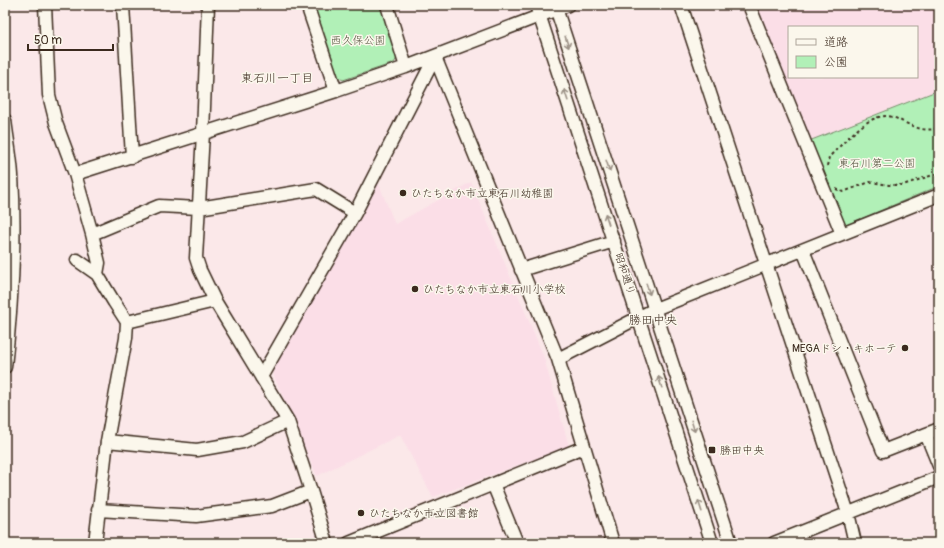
<svg xmlns="http://www.w3.org/2000/svg" width="944" height="548" viewBox="0 0 944 548" font-family="Pangolin,'Klee One',sans-serif">
  <style>
    .built { fill: #fbdee7; fill-rule: evenodd }
    .green { fill: #b1f0b7; stroke: #768d6a }
    .lines { fill: none; stroke-linecap: round; stroke-linejoin: round }
    .minor-casing { stroke: #3b2a1e; stroke-width: 15 }
    .path { stroke: #3b2a1e; stroke-width: 2; stroke-dasharray: 3 3; stroke-linecap: butt }
    .minor { stroke: #fbf7ec; stroke-width: 12 }
    .oneway { stroke: #9b9085 }
    .poi-dot { fill: #3b2a1e; stroke: #fbf7ec; stroke-width: 1.5 }
    .labels { text-anchor: middle; dominant-baseline: central; stroke-width: 3; stroke-linejoin: round; paint-order: stroke }
    .park-label { font-size: 11px; fill: #53523d; stroke: #fbf7ec }
    .poi-label { font-size: 11px; fill: #3b2a1e; stroke: #fbf7ec; text-anchor: start }
    .street-label { font-size: 11px; fill: #3b2a1e; stroke: #fbf7ec }
    .neighbourhood-label { font-size: 12px; fill: #3b2a1e; stroke: #fbf7ec }
  </style>
  <rect width="100%" height="100%" fill="#fbe8e9"/>
  <filter id="ink" filterUnits="userSpaceOnUse"><feTurbulence type="fractalNoise" baseFrequency=".025" numOctaves="2"/><feDisplacementMap in="SourceGraphic" scale="8" xChannelSelector="R" yChannelSelector="G"/><feConvolveMatrix kernelMatrix="1 2 1 2 8 2 1 2 1" color-interpolation-filters="sRGB"/></filter>
  <g filter="url(#ink)">
    <path class="built" d="M756,5H939V90L809,141ZM789,27H917V77H789Z
      M376,177L395,224L471,182L543,355L569,446L433,497L400,435L317,476L270,367Z"/>
    <path class="green" d="M312,5H380L397,58L394,63L343,80L336,76Z
      M939,90V186L846,225L840,224L809,141Z"/>
    <g class="lines">
      <g class="minor-casing">
        <path id="minor" d="M45,5L49,95L56,123L75,174L92,234L99,263L97,274
          M123,5L132,157
          M208,5L203,133L196,258L200,270L215,301L288,421L311,491L327,543
          M307,5L336,91
          M387,5L406,67
          M536,5L712,543
          M555,5L731,543
          M681,5L848,513L855,543
          M749,5L842,234
          M435,57L558,359L613,543
          M5,120C7,138 11,157 12,175C16,239 12,303 5,367
          M75,174L336,91L406,67L568,5
          M92,234L159,206L199,208L316,189L355,213
          M803,250L883,451L939,429
          M77,260L97,274L114,302L127,322L126,338L107,441L95,543
          M521,270L614,241
          M127,322L215,301
          M558,359L655,309L939,195
          M261,377L355,213L435,57
          M926,434L939,466
          M107,441L197,450L243,442L288,421
          M493,484L517,543
          M98,510L196,516L272,506L311,491
          M349,543L584,447
          M774,543L939,477"/>
      </g>
      <path class="path" d="M827,166L829,157C843,144 865,116 886,116C892,116 898,119 903,122C917,128 924,132 939,128
        M836,189L843,192L870,182L889,185H903L939,173"/>
      <use href="#minor" class="minor"/>
    </g>
    <defs><path id="oneway-shaft" d="M-6 0H5M1.5-3L5.5 0L1.5 3" fill="none" stroke-width="1.6" stroke-linecap="round" stroke-linejoin="round"/></defs>
    <g class="oneway">
      <use href="#oneway-shaft" transform="translate(567 42) rotate(72)"/>
      <use href="#oneway-shaft" transform="translate(566 95) rotate(-108)"/>
      <use href="#oneway-shaft" transform="translate(608 166) rotate(72)"/>
      <use href="#oneway-shaft" transform="translate(607 219) rotate(-108)"/>
      <use href="#oneway-shaft" transform="translate(648 289) rotate(72)"/>
      <use href="#oneway-shaft" transform="translate(660 382) rotate(-108)"/>
      <use href="#oneway-shaft" transform="translate(693 426) rotate(72)"/>
      <use href="#oneway-shaft" transform="translate(700 506) rotate(-108)"/>
    </g>
  </g>
  <g class="poi-dot">
    <circle cx="403" cy="193" r="4"/>
    <circle cx="415" cy="289" r="4"/>
    <circle cx="905" cy="348" r="4"/>
    <rect x="708" y="446" width="8" height="8" rx="2"/>
    <circle cx="361" cy="513" r="4"/>
  </g>
  <g class="labels">
    <g class="park-label">
      <text x="358" y="40">西久保公園</text>
      <text x="877" y="163">東石川第二公園</text>
    </g>
    <g class="poi-label">
      <text x="411" y="193">ひたちなか市立東石川幼稚園</text>
      <text x="423" y="289">ひたちなか市立東石川小学校</text>
      <text x="897" y="348" text-anchor="end">MEGAドン・キホーテ</text>
      <text x="720" y="450">勝田中央</text>
      <text x="369" y="513">ひたちなか市立図書館</text>
    </g>
    <g class="street-label">
      <text transform="translate(625 274) rotate(72)">昭和通り</text>
    </g>
    <g class="neighbourhood-label">
      <text x="277" y="78">東石川一丁目</text>
      <text x="653" y="320">勝田中央</text>
    </g>
  </g>
  <rect width="944" height="548" fill="none" stroke="#fbf7ec" stroke-width="20"/>
  <rect x="10" y="10" width="924" height="528" fill="none" stroke="#3b2a1e" stroke-width="1.5" filter="url(#ink)"/>
  <rect x="788" y="26" width="130" height="52" fill="#fbf7ec" stroke="#aea59a"/>
  <rect x="796" y="39" width="20" height="6" fill="#fbf7ec" stroke="#aea59a"/>
  <text x="824" y="46" font-size="12" fill="#3b2a1e">道路</text>
  <rect x="796" y="56" width="20" height="12" fill="#b1f0b7" stroke="#aea59a"/>
  <text x="824" y="66" font-size="12" fill="#3b2a1e">公園</text>
  <path d="M28 44v6h85v-6" fill="none" stroke="#3b2a1e" stroke-width="2"/>
  <text x="34" y="44" font-size="12" fill="#3b2a1e" stroke="#fbf7ec" stroke-width="3" paint-order="stroke">50 m</text>
</svg>
